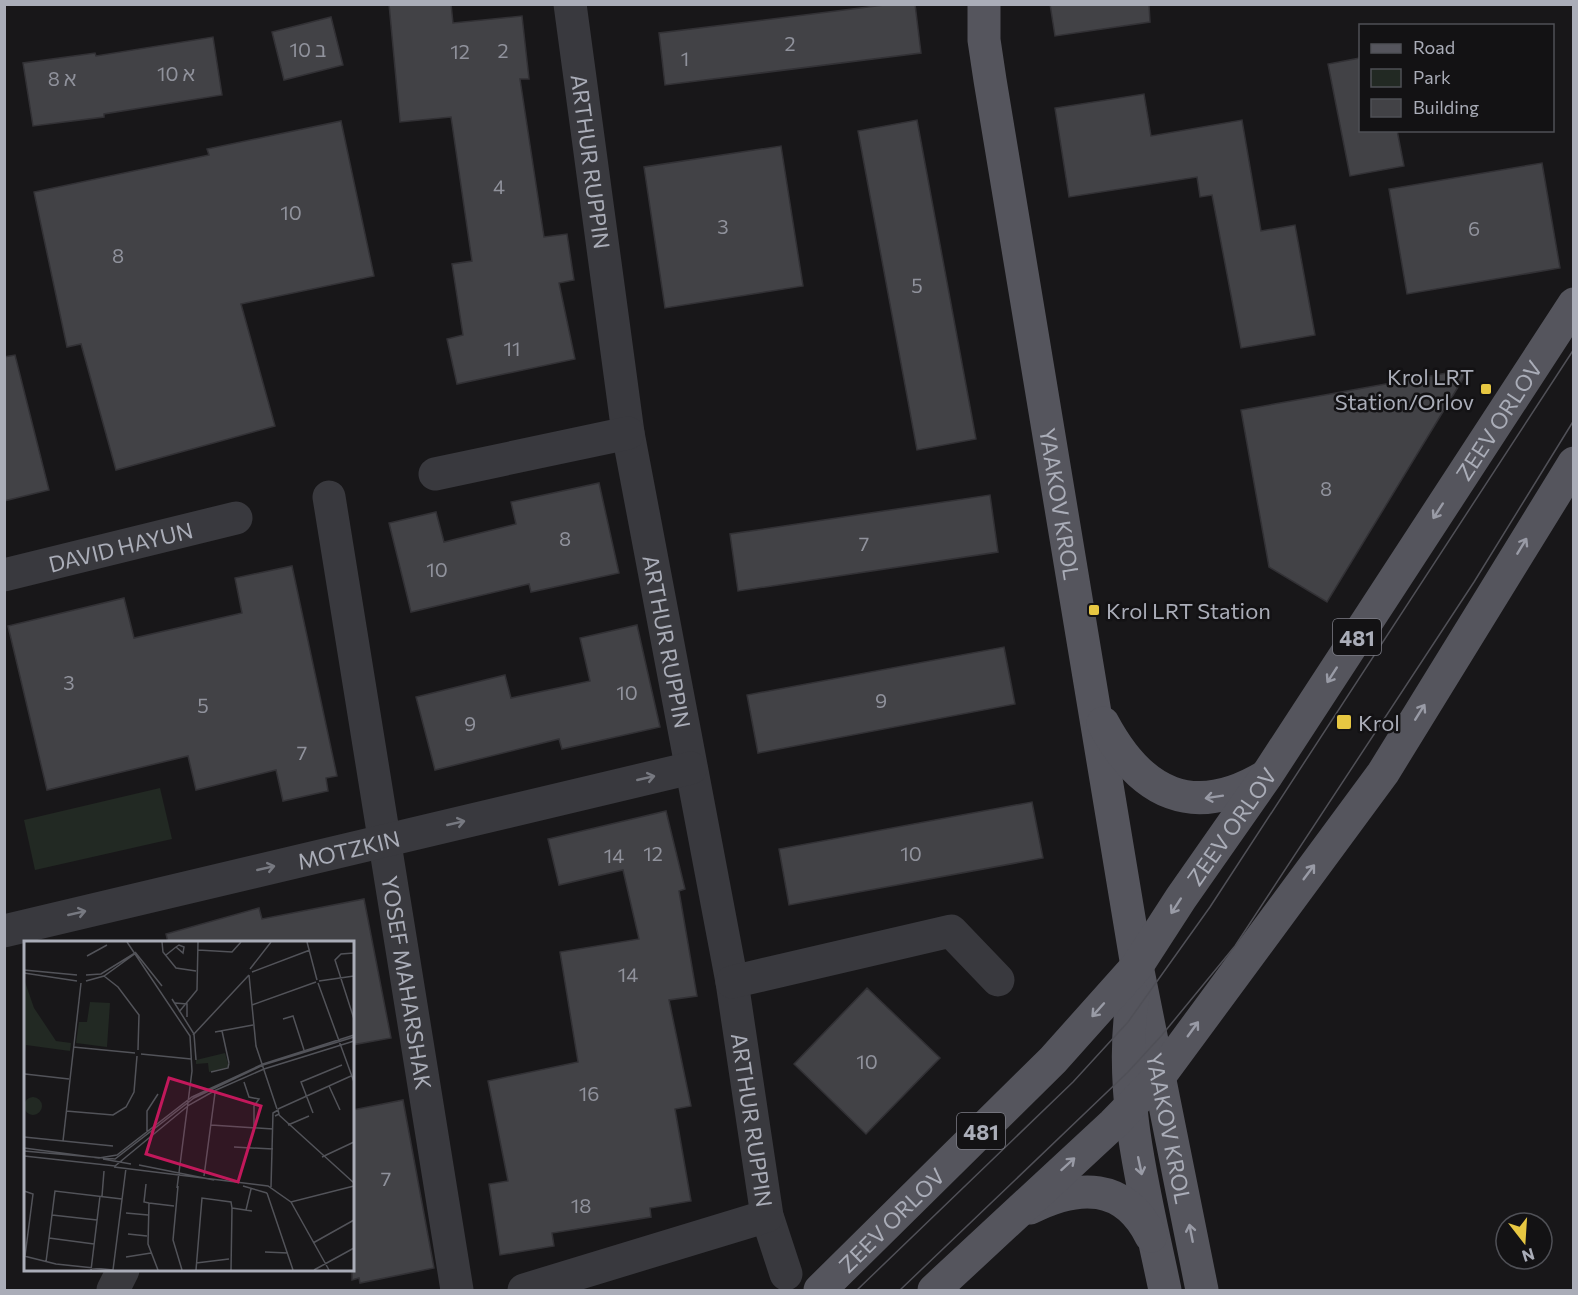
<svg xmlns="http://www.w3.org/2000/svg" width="1578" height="1295" viewBox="0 0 1578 1295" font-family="Commissioner,'Noto Sans Hebrew',sans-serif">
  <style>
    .green { fill: #222923 }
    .building { fill: #424246; stroke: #323135; stroke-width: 1.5 }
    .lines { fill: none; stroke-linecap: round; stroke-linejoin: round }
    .minor { stroke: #39393e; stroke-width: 33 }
    .major { stroke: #55555d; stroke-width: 33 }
    .tram { stroke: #505057; stroke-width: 1.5 }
    .oneway { stroke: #999ba6 }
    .oneway2 { stroke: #777981 }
    .poi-dot { fill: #e7c742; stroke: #131214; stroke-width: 2 }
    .labels { text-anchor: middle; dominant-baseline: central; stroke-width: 5; stroke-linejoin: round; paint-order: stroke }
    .number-label { font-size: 20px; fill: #90929c }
    .shield { fill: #131214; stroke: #7d7e87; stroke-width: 1.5 }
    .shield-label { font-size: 21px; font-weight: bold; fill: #aaadb8 }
    .street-label { font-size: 22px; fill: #aaadb8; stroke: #131214 }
    .poi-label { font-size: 22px; fill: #aaadb8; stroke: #131214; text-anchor: start }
    .inset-road { fill: none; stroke: #525359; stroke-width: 1.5 }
    .view { fill: #c2185b; fill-opacity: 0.15; stroke: #c2185b; stroke-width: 3 }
    .inset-edge { fill: none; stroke: #aaadb8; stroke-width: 3 }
  </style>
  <rect width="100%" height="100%" fill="#181719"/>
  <path class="green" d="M160,788L172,839L35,870L24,820Z"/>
  <path class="building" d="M389,4H451L453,23L522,16L529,79H520L544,237L567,234L574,280L559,283L575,359L457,384L447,339L463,335L452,264L472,261L451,117L400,122Z
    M892,4H915L921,53L665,85L659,33Z
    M1050,4H1149L1150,22L1055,36Z
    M331,17L343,65L284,80L272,32Z
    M213,37L222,95L104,114V117L33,126L23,63L95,53L96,56Z
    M1360,58V130H1397L1404,166L1350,176L1328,64Z
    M1144,94L1151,136L1242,120L1261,231L1295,225L1315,335L1241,348L1212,195L1200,197L1197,177L1069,197L1055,108Z
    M917,120L976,439L917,450L858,131Z
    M341,121L374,276L241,304L275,426L116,470L81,344L67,347L34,192L209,155L207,149Z
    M781,146L803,286L665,308L644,167Z
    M1542,163L1560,268L1407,294L1389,189Z
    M15,355L49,490L4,501V357Z
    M1469,369L1327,602L1269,567L1241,410Z
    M599,483L619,573L531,592L529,584L411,612L389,523L436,512L444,542L516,524L511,502Z
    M990,495L998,552L738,591L730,534Z
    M292,566L337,776L326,778L328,791L283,801L276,770L196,790L188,756L47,790L8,626L124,598L134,638L242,613L235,578Z
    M637,625L660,727L562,749L559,739L435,770L416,697L505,675L511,698L590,681L580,638Z
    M1004,647L1015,704L758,753L747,695Z
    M1032,802L1043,858L789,905L779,849Z
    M666,811L685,889L679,891L697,996L669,1000L691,1106L675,1109L691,1201L650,1208L651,1217L552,1233L554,1246L500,1255L489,1184L508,1181L488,1081L578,1062L560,952L639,939L623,870L559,885L548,839Z
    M364,899L391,1038L352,1045V942H168L166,934L259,908L262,919Z
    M867,988L940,1058L866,1134L794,1064Z
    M403,1100L434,1268L360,1283L359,1278L352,1280V1110Z"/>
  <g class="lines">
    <g class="minor">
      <path id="s1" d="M570,4L628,433L732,982L767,1216L786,1274"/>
      <path d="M435,474L628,433"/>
      <path id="s2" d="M329,497L457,1290"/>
      <path id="s3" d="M4,575L236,518"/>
      <path id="s4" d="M4,931L691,768"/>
      <path d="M732,982L951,931L998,980"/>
      <path d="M113,1290L123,1270"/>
      <path d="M524,1290L767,1216"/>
    </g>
    <g class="major">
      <path id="s5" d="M984,4V40L990,80L1137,966L1202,1290"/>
      <path d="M1103,723C1141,794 1193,820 1266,776"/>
      <path d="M1133,995C1117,1095 1145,1193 1165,1290"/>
      <path d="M1030,1208C1078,1184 1124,1182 1151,1236"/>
      <path id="s6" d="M820,1290L1053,1060L1137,966L1181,898L1267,775L1574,304"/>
      <path d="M934,1290L1113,1124L1159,1077L1383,773L1574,463"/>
    </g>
    <path class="tram" d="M857,1290L1073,1082L1128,1022L1210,907L1574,349
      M900,1290L1128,1072L1162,1035L1235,946L1474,582L1574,420"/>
  </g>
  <defs><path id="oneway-shaft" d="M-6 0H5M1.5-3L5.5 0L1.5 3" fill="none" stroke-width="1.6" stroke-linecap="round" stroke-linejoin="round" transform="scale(1.5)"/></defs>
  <g class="oneway">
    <use href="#oneway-shaft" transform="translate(1438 511) rotate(123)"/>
    <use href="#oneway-shaft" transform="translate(1522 546) rotate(-59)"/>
    <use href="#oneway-shaft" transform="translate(1332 675) rotate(123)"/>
    <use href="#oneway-shaft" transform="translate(1420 712) rotate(-58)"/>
    <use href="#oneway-shaft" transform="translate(1214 797) rotate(171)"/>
    <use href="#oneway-shaft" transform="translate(1309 872) rotate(-53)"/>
    <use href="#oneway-shaft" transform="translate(1176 906) rotate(123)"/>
    <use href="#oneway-shaft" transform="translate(1098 1010) rotate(132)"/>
    <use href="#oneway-shaft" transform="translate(1193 1029) rotate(-54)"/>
    <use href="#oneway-shaft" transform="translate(1068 1164) rotate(-42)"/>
    <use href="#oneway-shaft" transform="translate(1140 1166) rotate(78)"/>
    <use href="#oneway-shaft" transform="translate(1191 1233) rotate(-101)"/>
  </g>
  <g class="oneway2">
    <use href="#oneway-shaft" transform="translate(646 778) rotate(-13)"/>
    <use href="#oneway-shaft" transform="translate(456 823) rotate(-13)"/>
    <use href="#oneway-shaft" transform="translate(266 868) rotate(-13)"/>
    <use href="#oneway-shaft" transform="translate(77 913) rotate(-13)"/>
  </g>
  <g class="poi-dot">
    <rect x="1480" y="383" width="12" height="12" rx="3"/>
    <rect x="1088" y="604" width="12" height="12" rx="3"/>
    <rect x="1336" y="714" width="16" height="16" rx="3"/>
  </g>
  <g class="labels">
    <g class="number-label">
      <text x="790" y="43">2</text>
      <text x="308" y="49">10 ב</text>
      <text x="503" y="50">2</text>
      <text x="460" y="51">12</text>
      <text x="685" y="58">1</text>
      <text x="176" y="73">10 א</text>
      <text x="62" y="78">8 א</text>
      <text x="499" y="186">4</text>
      <text x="291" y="212">10</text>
      <text x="723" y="226">3</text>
      <text x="1474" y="228">6</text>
      <text x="118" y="255">8</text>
      <text x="917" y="285">5</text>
      <text x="512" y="348">11</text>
      <text x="1326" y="488">8</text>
      <text x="565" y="538">8</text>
      <text x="864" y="543">7</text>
      <text x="437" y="569">10</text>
      <text x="69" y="682">3</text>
      <text x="627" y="692">10</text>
      <text x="881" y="700">9</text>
      <text x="203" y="705">5</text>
      <text x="470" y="723">9</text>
      <text x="302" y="752">7</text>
      <text x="653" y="853">12</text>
      <text x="911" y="853">10</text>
      <text x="614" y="855">14</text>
      <text x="628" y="974">14</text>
      <text x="867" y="1061">10</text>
      <text x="589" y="1093">16</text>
      <text x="386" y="1178">7</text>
      <text x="581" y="1205">18</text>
    </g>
    <g class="shield">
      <rect x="1333" y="619" width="48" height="36" rx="4.5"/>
      <rect x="957" y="1113" width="48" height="36" rx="4.5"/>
    </g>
    <g class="shield-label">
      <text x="1357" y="637">481</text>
      <text x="981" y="1131">481</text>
    </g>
    <g class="street-label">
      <text stroke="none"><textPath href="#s1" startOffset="159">ARTHUR RUPPIN</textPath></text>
      <text stroke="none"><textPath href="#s6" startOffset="1108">ZEEV ORLOV</textPath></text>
      <text stroke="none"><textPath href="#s5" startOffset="506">YAAKOV KROL</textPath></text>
      <text stroke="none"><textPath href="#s3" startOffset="120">DAVID HAYUN</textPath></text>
      <text stroke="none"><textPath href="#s1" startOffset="645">ARTHUR RUPPIN</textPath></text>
      <text stroke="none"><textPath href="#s6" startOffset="622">ZEEV ORLOV</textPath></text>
      <text stroke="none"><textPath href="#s4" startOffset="354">MOTZKIN</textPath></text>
      <text stroke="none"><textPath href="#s2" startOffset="492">YOSEF MAHARSHAK</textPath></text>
      <text stroke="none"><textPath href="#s1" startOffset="1131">ARTHUR RUPPIN</textPath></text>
      <text stroke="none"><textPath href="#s5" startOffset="1140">YAAKOV KROL</textPath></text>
      <text stroke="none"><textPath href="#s6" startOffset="100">ZEEV ORLOV</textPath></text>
    </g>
    <g class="poi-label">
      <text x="1474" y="376" text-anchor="end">Krol LRT<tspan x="1474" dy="25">Station/Orlov</tspan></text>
      <text x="1106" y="610">Krol LRT Station</text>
      <text x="1358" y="722">Krol</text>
    </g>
  </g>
  <g transform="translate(24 941)">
    <rect width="330" height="330" fill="#181719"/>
    <path d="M0,38L10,67L32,100L47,102L46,110L2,104L0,120ZM66,61L86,62L83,106L52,102L55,81H63ZM201,112L205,126L185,131L184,122L172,123V119ZM0 165a9 9 0 1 1 18 0a9 9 0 1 1-18 0Z" fill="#222923"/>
    <path class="inset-road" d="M103,1L166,95L168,130L153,247M138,1L139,11L152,27L172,30M283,1L293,39M174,9L208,11L217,1M111,11L138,45M330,12L317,13L311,19L330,78M142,14L152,6L155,4L160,6L159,12L152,6M63,15L83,4M226,28L247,1M0,29L53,34M228,31L286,9M0,32L53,40M62,34L77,33L111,12M225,34L232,105L253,168M80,35L94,46L115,74L114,109M62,40L80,35L112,12M295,40L330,35M294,42L330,141M148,58L170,93L172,119M151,62L163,63V76M228,64L292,41M155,71L173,49L174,1M259,78L269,75L280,109M198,90L205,122M191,91L229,84M169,94L225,34M49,106L111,112M117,113L167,118M187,131L204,127L205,122M1,133L45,138M220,141L225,156L235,158L230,165V186M305,145L316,169M254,168L327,135M42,170L89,174L102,166L110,151L113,115M289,172L277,141L318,124M255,174L330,242M187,184L249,188M264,184L285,175M123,191V170L134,153M0,196L89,205M39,200L57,42M210,206L249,208M0,207L75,217L93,214L168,156L239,123L330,94M0,210L91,218L170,157L239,124L330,96M0,215L91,225L165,164L190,150L240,128L330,100M298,216L330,201M79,218L107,223M115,224L190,239M90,226L244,245L267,261L330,245M180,235L191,152M122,243L120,261L125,262M154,245L149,299L158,329M219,245L243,252M247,246L249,172L254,169L255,173L251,175M0,250L9,253L1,315M243,252L269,329M78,255L80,230M267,261L305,329M125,262L124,303L134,329M125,262L150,265M208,267L228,270M222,269L227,248M102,272L124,274M28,274L73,279M104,293L123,295M25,297L70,303M289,302L330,279M241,311L264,312M0,315L32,323L89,329M102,316L127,312M22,321L31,250L98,258M172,322L205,318M67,329L76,255M89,329L102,227M172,329L178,257L207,261L208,267M207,329L208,267M290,329L330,307"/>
    <path class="view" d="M145,137L237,165L214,241L122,213Z"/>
    <rect width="330" height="330" class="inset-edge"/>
  </g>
  <rect width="1578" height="1295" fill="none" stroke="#aaadb8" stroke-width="12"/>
  <rect x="1359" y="24" width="195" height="108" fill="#131214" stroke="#4f5056" stroke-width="1.5"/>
  <rect x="1371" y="44" width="30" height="9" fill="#55555d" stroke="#4f5056" stroke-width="1.5"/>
  <text x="1413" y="54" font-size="18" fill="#aaadb8">Road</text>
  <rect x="1371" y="69" width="30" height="18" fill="#222923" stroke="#4f5056" stroke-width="1.5"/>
  <text x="1413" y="84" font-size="18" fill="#aaadb8">Park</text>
  <rect x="1371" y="99" width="30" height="18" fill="#424246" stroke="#4f5056" stroke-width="1.5"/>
  <text x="1413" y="114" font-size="18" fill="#aaadb8">Building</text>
  <g transform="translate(1524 1241) rotate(163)"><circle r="28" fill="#131214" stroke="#4f5056" stroke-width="1.5"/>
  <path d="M0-4.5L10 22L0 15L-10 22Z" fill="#e7c742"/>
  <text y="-9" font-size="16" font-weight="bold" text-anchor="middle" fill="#aaadb8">N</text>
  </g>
</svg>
